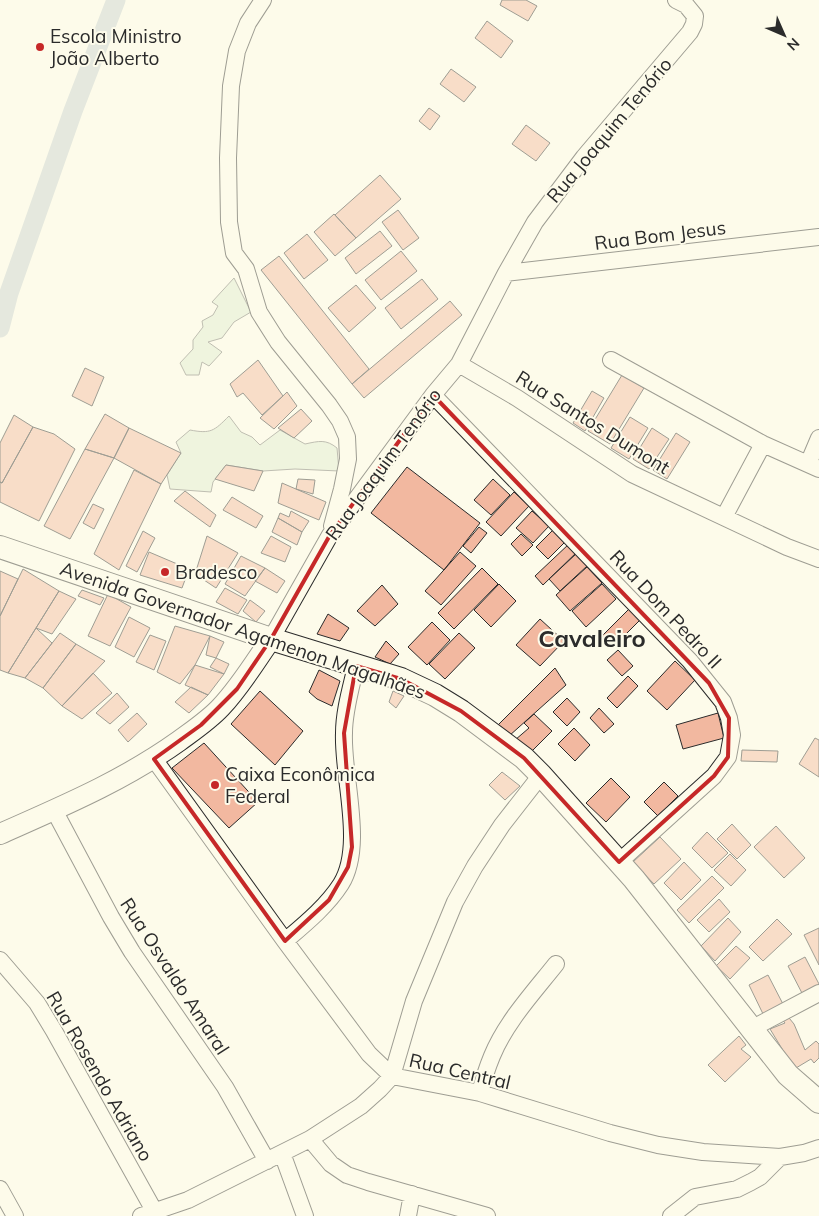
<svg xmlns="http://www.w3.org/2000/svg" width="819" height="1216" viewBox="0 0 819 1216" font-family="Mulish,sans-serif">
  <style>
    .green { fill: #deebd1; stroke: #74746e }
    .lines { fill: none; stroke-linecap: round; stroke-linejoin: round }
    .canal { stroke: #c7d0d0; stroke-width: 19 }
    .building { fill: #f2b8a0; stroke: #2b2b2b }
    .minor-casing { stroke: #2b2b2b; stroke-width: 18 }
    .tertiary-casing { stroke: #2b2b2b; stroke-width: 22 }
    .secondary-casing { stroke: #2b2b2b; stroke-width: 24 }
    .minor { stroke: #fdfbea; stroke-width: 16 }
    .tertiary { stroke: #fdfbea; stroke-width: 20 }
    .secondary { stroke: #fdfbea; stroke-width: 22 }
    .marked { fill: none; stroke: #c62828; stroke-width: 4; stroke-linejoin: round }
    .poi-dot { fill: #c62828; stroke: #fdfbea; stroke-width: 2 }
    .labels { text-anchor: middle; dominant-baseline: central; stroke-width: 4; stroke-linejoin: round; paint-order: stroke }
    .poi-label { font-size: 19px; fill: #2b2b2b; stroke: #fdfbea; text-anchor: start }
    .street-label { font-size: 19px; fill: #2b2b2b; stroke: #fdfbea }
    .district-label { font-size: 24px; font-weight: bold; fill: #2b2b2b; stroke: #fdfbea }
  </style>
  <rect width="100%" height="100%" fill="#fdfbea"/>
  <path class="green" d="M234,278L251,312L234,322L222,338L208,342L222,352L209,366L202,362L199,375H186L180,363L193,349V340L203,327L202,321L213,315L218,306L212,302Z
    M229,416L241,432L252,437L260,445L280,430L305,444C319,441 326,439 337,448L339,471L295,469L263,471L226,465L213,482L211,492L170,489L167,475L181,453L176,442L190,430C211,434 214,431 229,416Z"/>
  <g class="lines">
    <path class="canal" d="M0,328L9,293L73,111L116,0"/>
  </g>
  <path class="building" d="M502,0H526L537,6L528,21L500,5Z
    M487,21L513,41L501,58L475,38Z
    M451,69L476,87L464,102L440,84Z
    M429,108L440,116L430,130L419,121Z
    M526,125L550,143L536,161L512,144Z
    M380,175L401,199L356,238L335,215Z
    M398,210L419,238L403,250L382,222Z
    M334,214L356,238L335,256L314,232Z
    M380,231L392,246L356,274L345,258Z
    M307,234L328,260L304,279L284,253Z
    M401,251L417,271L381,300L365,280Z
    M279,256L369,369L352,384L261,270Z
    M422,279L438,299L401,329L385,308Z
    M356,285L376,308L349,332L328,308Z
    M450,301L462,315L364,398L352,384Z
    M258,360L283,396L262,415L243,393L237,397L230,384Z
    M85,368L104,377L92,406L72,396Z
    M622,375L644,388L610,444L588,431Z
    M592,391L604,398L585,431L573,423Z
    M287,392L297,406L274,429L260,418Z
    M301,409L312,421L294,438L278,428Z
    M105,414L129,428L114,458L85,449Z
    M14,415L33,427L2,483L0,482V443Z
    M630,417L648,428L629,459L611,448Z
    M33,427L54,434L75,449L39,521L0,502V482L2,483Z
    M129,428L181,453L161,484L114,458Z
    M652,428L669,439L649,469L633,459Z
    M676,433L690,442L667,479L653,470Z
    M85,449L114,458L70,539L44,526Z
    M226,465L263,471L254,491L215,479Z
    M407,467L480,523L444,570L371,513Z
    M134,470L161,484L119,570L94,554Z
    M298,479L315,480L313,494L296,489Z
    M493,479L510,495L491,515L474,500Z
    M282,483L326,502L319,520L278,503Z
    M185,491L216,515L210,527L174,501Z
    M514,492L529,506L501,536L486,522Z
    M232,497L263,516L256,528L223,510Z
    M93,504L104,509L94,529L83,523Z
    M291,511L309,521L302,532L278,518L280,513L289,517Z
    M532,511L549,526L533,543L516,528Z
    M278,518L302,532L297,545L272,532Z
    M479,527L487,533L471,553L463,546Z
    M553,530L565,542L548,559L536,547Z
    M143,531L155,538L137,572L126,566Z
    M521,534L533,545L522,556L511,544Z
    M207,536L238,553L216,588L195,574Z
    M271,536L291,547L285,562L261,553Z
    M570,543L578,551L543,585L535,576Z
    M149,552L189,569L182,588L140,575Z
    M460,552L476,566L441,605L425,591Z
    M576,554L587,566L560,591L549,579Z
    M241,556L265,568L245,596L225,584Z
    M587,567L602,583L570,611L556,595Z
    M265,568L285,581L277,593L255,581Z
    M482,568L498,584L454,629L438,613Z
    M23,569L59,591L8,673L0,670V616Z
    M0,571L18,579L0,616Z
    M499,584L516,601L491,627L474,610Z
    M602,584L616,599L586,627L572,611Z
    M382,585L398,604L375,626L357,611Z
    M225,588L247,600L238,614L216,602Z
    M82,590L104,598L100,605L78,596Z
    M59,591L76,599L52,634L36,628Z
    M108,594L131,607L110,646L88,636Z
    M250,600L265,611L256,622L243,611Z
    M629,609L640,620L612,648L601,637Z
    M328,614L349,628L340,641L317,634Z
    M129,617L150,628L134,657L115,647Z
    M540,619L564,641L540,666L516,645Z
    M432,622L450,640L427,665L408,647Z
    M175,626L210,636L195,665L180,684L157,672Z
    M36,628L52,643L25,678L8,673Z
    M60,633L76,644L43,688L25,678Z
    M459,633L475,648L445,679L429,664Z
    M150,635L166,641L154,670L136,662Z
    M210,636L224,642L216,658L206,655Z
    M386,641L399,654L390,664L375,657Z
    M76,644L105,661L62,706L43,688Z
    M618,650L633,666L622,676L607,660Z
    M216,658L229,664L224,674L210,667Z
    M675,661L695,680L667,710L647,691Z
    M195,665L224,674L208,695L185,685Z
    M555,668L566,685L509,736L498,725Z
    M319,670L340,681L332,706L317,699L309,692Z
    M93,673L112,693L82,719L62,706Z
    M628,676L638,686L617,708L607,698Z
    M191,687L208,695L189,713L175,702Z
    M260,691L303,731L275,765L231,724Z
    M393,691L404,696L396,708L389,702Z
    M117,693L129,707L110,724L96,713Z
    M567,698L580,712L567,726L553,712Z
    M599,708L614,724L604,733L590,718Z
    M137,713L147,724L128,742L118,730Z
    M718,713L724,738L683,749L676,725Z
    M534,714L552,731L530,753L515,740L529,728L524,723Z
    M574,728L590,745L575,761L558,744Z
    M815,738L819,740V777L799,764Z
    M204,743L258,802L229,828L172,768Z
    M742,750L778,751L777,762L741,761Z
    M502,772L520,786L505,800L489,785Z
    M611,778L630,797L606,822L586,803Z
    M664,782L678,796L658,816L644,802Z
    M732,824L751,845L737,859L717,839Z
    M776,826L805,858L784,878L754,847Z
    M707,832L728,853L712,868L692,848Z
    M660,837L681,859L654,884L633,862Z
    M730,854L746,870L731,886L714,870Z
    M684,862L701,880L681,900L664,883Z
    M712,876L724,888L689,923L677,910Z
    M719,899L730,912L709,932L697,920Z
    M728,918L741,932L715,961L701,946Z
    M777,919L792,934L763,961L749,947Z
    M819,928V965L804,935Z
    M736,946L750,958L730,979L716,966Z
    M805,957L819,984V990L804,997L788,966Z
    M768,975L784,1006L764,1016L749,985Z
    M785,1013L794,1024L805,1050L816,1041L819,1044V1058L814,1063L811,1059L796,1068L784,1052L770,1029L785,1023L781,1018Z
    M739,1036L746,1045L741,1049L751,1057L725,1082L708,1065Z"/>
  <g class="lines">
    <g class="minor-casing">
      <path id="minor" d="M263,0L248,23L237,51L231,86L228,158L229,222L234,253L246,269L259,312L278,342L329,405L340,421L347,437L348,459L342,489L332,526
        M506,273L819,237
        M611,360L763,444L819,469
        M459,364L517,398L632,474L787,547L819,559
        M433,395L690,661L723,702L729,718L732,735L728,757L714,776L619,862
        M808,464L819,438
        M724,517L763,444
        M271,639L330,535L433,395L459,364L506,273L535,222L584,157L690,32L694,24L695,16L686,5L676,0
        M154,759L285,941L369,1054L392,1076L480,1093L610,1133L658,1145L703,1152L780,1157L804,1153L819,1148
        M54,810L111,917L132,952L225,1087L267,1161
        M285,941C305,924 327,906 341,884C365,845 342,777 344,733C344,711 351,688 356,666
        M0,960L37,1003L54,1031L157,1216
        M751,1029L819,993
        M480,1093C483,1081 487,1068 492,1056C506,1022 533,993 556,964
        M310,1139L331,1164L347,1175L368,1182L487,1216
        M282,1153L305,1216
        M0,1189L15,1216
        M141,1216L188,1200L310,1139L361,1106L380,1089L392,1076L414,1001L455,902L475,866L502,825L541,775
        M408,1216L412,1194
        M671,1216L695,1197L737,1189L751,1182L760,1177L780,1157"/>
    </g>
    <g class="tertiary-casing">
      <path id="tertiary" d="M0,834C63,806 123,781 179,741C194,730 209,720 221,707C240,687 255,662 271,639"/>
    </g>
    <g class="secondary-casing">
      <path id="secondary" d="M0,547L271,639L401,679L435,695L461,711L524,758L541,775L634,879L788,1075L819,1102"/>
    </g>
    <use href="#minor" class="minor"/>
    <use href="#tertiary" class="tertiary"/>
    <use href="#secondary" class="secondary"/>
  </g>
  <path d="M0 0H819V1216H0ZM433,395L709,683L729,718L728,757L714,776L619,862L524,758L461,711L401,679L356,666L344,733L352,847L348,867L329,900L285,941L154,759L201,725L237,689L271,639L330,535Z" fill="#fdfbea" fill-opacity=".55" fill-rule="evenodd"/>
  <path class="marked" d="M433,395L709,683L729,718L728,757L714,776L619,862L524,758L461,711L401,679L356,666L344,733L352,847L348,867L329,900L285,941L154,759L201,725L237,689L271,639L330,535Z"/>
  <g class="poi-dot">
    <circle cx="40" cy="47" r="5"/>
    <circle cx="165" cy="572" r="5"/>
    <circle cx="215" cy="785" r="5"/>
  </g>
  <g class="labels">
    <g class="poi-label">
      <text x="50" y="36">Escola Ministro<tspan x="50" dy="22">João Alberto</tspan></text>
      <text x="175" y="572">Bradesco</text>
      <text x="225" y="774">Caixa Econômica<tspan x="225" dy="22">Federal</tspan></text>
    </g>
    <g class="street-label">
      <text transform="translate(609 130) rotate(-50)">Rua Joaquim Tenório</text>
      <text transform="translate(660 235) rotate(-7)">Rua Bom Jesus</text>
      <text transform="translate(593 422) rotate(32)">Rua Santos Dumont</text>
      <text transform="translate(383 464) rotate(-54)">Rua Joaquim Tenório</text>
      <text transform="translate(666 609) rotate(47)">Rua Dom Pedro II</text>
      <text transform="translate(243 630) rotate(19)">Avenida Governador Agamenon Magalhães</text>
      <text transform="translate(175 976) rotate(57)">Rua Osvaldo Amaral</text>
      <text transform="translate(460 1071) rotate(13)">Rua Central</text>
      <text transform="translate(100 1076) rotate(60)">Rua Rosendo Adriano</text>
    </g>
    <g class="district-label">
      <text x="592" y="638">Cavaleiro</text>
    </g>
  </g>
  <g transform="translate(784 35) rotate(135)" stroke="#fdfbea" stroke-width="4" paint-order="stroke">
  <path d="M0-4L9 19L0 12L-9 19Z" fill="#2b2b2b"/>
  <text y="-8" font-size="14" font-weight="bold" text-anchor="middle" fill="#2b2b2b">N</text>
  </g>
</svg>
